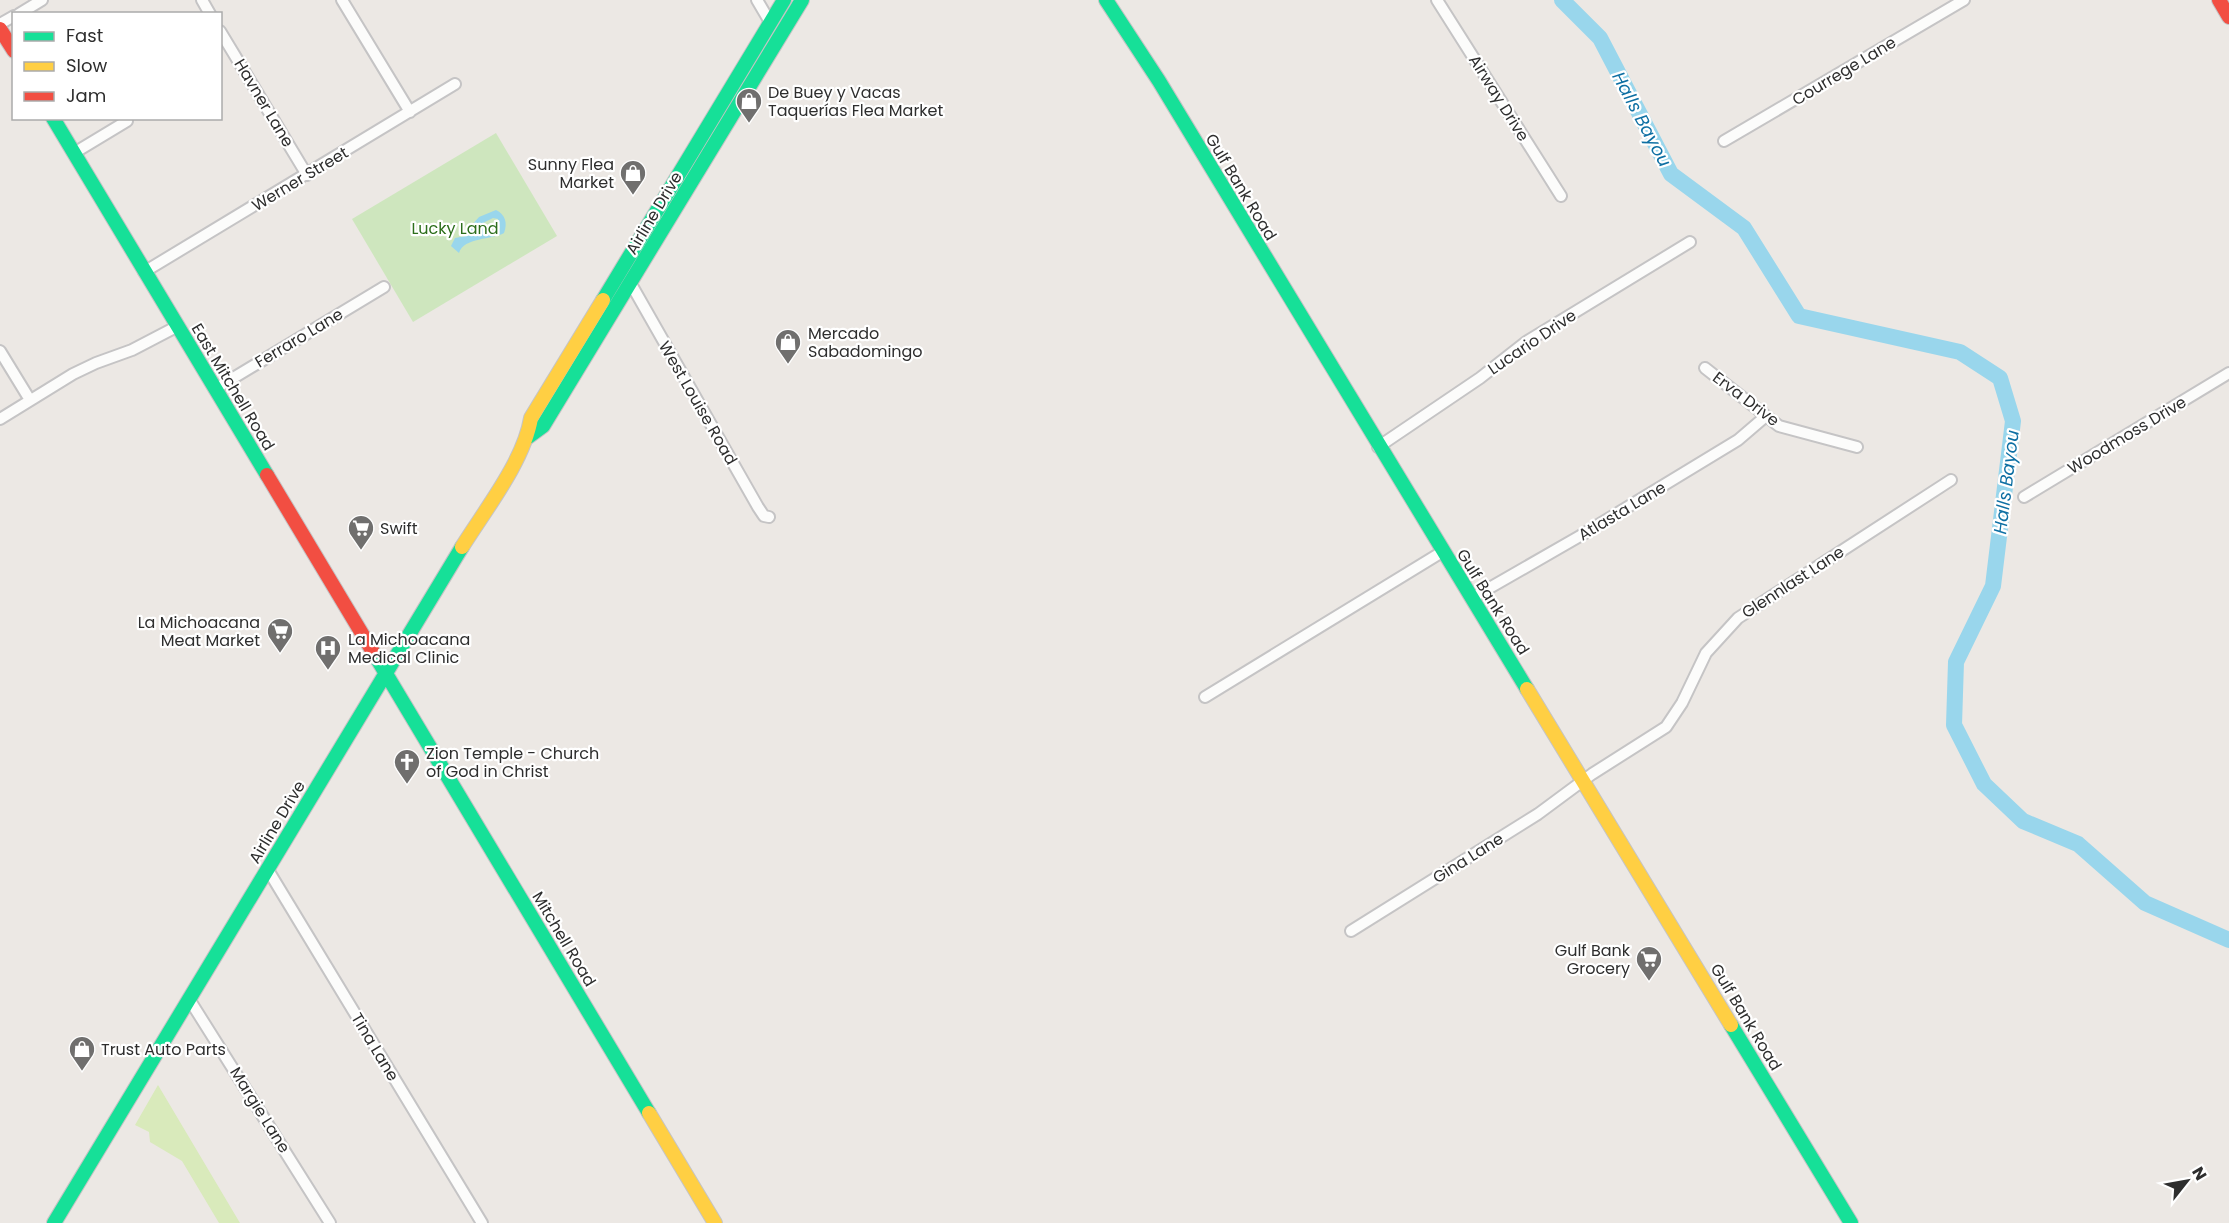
<svg xmlns="http://www.w3.org/2000/svg" width="2229" height="1223" viewBox="0 0 2229 1223" font-family="Poppins,sans-serif">
  <style>
    .green { fill: #cee6be }
    .pitch { fill: #d9eabb }
    .water { fill: #99d6ec; fill-rule: evenodd }
    .lines { fill: none; stroke-linecap: round; stroke-linejoin: round }
    .river { stroke: #99d6ec; stroke-width: 16 }
    .street-casing { stroke: #c5c4c5; stroke-width: 14 }
    .fast-casing { stroke: #c5c4c5; stroke-width: 16 }
    .slow-casing { stroke: #c5c4c5; stroke-width: 16 }
    .jam-casing { stroke: #c5c4c5; stroke-width: 16 }
    .street { stroke: #fcfcfb; stroke-width: 10 }
    .fast { stroke: #16e098; stroke-width: 14 }
    .slow { stroke: #ffcf43; stroke-width: 14 }
    .jam { stroke: #f24e42; stroke-width: 14 }
    .labels { text-anchor: middle; dominant-baseline: central; stroke-width: 4.5; stroke-linejoin: round; paint-order: stroke }
    .street-label { font-size: 16px; fill: #2e2e2e; stroke: #fff }
    .poi-label { font-size: 16px; fill: #2e2e2e; stroke: #fff; text-anchor: start }
    .park-label { font-size: 16px; fill: #2c6e1b; stroke: #fff }
    .water-label { font-size: 18px; font-style: italic; fill: #0d6fa3; stroke: #fff }
  </style>
  <rect width="100%" height="100%" fill="#ece8e4"/>
  <path class="green" d="M496,133L557,236L413,322L352,219Z"/>
  <path class="pitch" d="M158,1085L240,1223H219L182,1161L150,1142L149,1132L135,1125Z"/>
  <path class="water" d="M496,210C505,214 508,223 504,233C492,240 464,237 459,253L451,246L455,238L471,235V226L479,217ZM493,218L498,219L500,228L493,233L485,231L481,224Z"/>
  <g class="lines">
    <path class="river" d="M1562,0L1600,38L1671,174L1744,228L1799,316L1960,352L2000,378L2013,421L1993,586L1956,662L1954,725L1984,784L2023,821L2078,844L2145,903L2229,940"/>
    <g class="street-casing">
      <path id="street" d="M202,0L210,14
        M342,0L410,112
        M757,0L770,22
        M1437,0L1561,196
        M19,14L42,0
        M0,24L14,16
        M220,31L307,175
        M1724,141L1964,0
        M74,153L127,121
        M144,272L455,84
        M631,284L758,507L764,516L769,517
        M0,351L30,400
        M1705,368L1779,426L1857,447
        M215,389L384,287
        M0,419L73,374L96,363L132,350L178,326
        M1378,447L1480,378L1526,342L1690,242
        M2024,497L2229,373
        M1472,598L1580,536L1738,440L1766,416
        M1205,697L1442,552
        M268,870L482,1223
        M1351,931L1538,814L1592,774L1666,727L1682,703L1706,653L1738,618L1951,480
        M189,999L330,1223"/>
    </g>
    <g class="fast-casing">
      <path id="fast" d="M1106,0L1159,81L1527,689
        M53,118L267,475
        M603,300L784,0
        M528,437L543,426L802,0
        M373,652L649,1113
        M1731,1025L1851,1223
        M54,1223L462,547"/>
    </g>
    <g class="slow-casing">
      <path id="slow" d="M462,547C485,510 524,461 531,418L603,300
        M1527,689L1731,1025
        M649,1113L715,1223"/>
    </g>
    <g class="jam-casing">
      <path id="jam" d="M2219,0L2229,17
        M0,29L14,51
        M267,475L373,652"/>
    </g>
    <use href="#street" class="street"/>
    <use href="#fast" class="fast"/>
    <use href="#slow" class="slow"/>
    <use href="#jam" class="jam"/>
  </g>
  <defs>
    <g id="shop-pin" transform="scale(1.35)"><path d="M0 17L-7.5 6A9.5 9.5 0 1 1 7.5 6Z" fill="#706f6e" stroke="#fff"/><path d="M-5-2.5h2.3a2.7 3.5 0 0 1 5.4 0H5L5.5 6h-11ZM-1.5-2.5h3a1.5 2.3 0 0 0-3 0Z" fill="#fff"/></g>
    <g id="supermarket-pin" transform="scale(1.35)"><path d="M0 17L-7.5 6A9.5 9.5 0 1 1 7.5 6Z" fill="#706f6e" stroke="#fff"/><path d="M-6-5.5h2.5l.6 2H6L4.5 2H-2.5L-4.4-4H-6ZM-1.5 3.2a1.3 1.3 0 1 0 .1 0ZM3 3.2a1.3 1.3 0 1 0 .1 0Z" fill="#fff"/></g>
    <g id="hospital-pin" transform="scale(1.35)"><path d="M0 17L-7.5 6A9.5 9.5 0 1 1 7.5 6Z" fill="#706f6e" stroke="#fff"/><path d="M-5-5h3v3.5h4V-5h3V5h-3V1.5h-4V5h-3Z" fill="#fff"/></g>
    <g id="church-pin" transform="scale(1.35)"><path d="M0 17L-7.5 6A9.5 9.5 0 1 1 7.5 6Z" fill="#706f6e" stroke="#fff"/><path d="M-1.2-6h2.4v3.5h3.3v2.4h-3.3V6h-2.4V-.1h-3.3v-2.4h3.3Z" fill="#fff"/></g>
  </defs>
  <g fill-rule="evenodd">
    <use href="#shop-pin" x="749" y="101"/>
    <use href="#shop-pin" x="633" y="173"/>
    <use href="#shop-pin" x="788" y="342"/>
    <use href="#supermarket-pin" x="361" y="528"/>
    <use href="#supermarket-pin" x="280" y="631"/>
    <use href="#hospital-pin" x="328" y="648"/>
    <use href="#church-pin" x="407" y="762"/>
    <use href="#supermarket-pin" x="1649" y="959"/>
    <use href="#shop-pin" x="82" y="1049"/>
  </g>
  <g class="labels">
    <g class="street-label">
      <text transform="translate(1844 71) rotate(-31)">Courrege Lane</text>
      <text transform="translate(1499 98) rotate(58)">Airway Drive</text>
      <text transform="translate(264 103) rotate(59)">Havner Lane</text>
      <text transform="translate(300 179) rotate(-31)">Werner Street</text>
      <text transform="translate(1241 187) rotate(59)">Gulf Bank Road</text>
      <text transform="translate(654 213) rotate(-59)">Airline Drive</text>
      <text transform="translate(299 338) rotate(-31)">Ferraro Lane</text>
      <text transform="translate(1532 342) rotate(-34)">Lucario Drive</text>
      <text transform="translate(233 387) rotate(59)">East Mitchell Road</text>
      <text transform="translate(1746 399) rotate(37)">Erva Drive</text>
      <text transform="translate(698 403) rotate(60)">West Louise Road</text>
      <text transform="translate(2127 435) rotate(-31)">Woodmoss Drive</text>
      <text transform="translate(1622 511) rotate(-31)">Atlasta Lane</text>
      <text transform="translate(1793 582) rotate(-33)">Glennlast Lane</text>
      <text transform="translate(1493 602) rotate(58)">Gulf Bank Road</text>
      <text transform="translate(277 822) rotate(-59)">Airline Drive</text>
      <text transform="translate(1468 858) rotate(-32)">Gina Lane</text>
      <text transform="translate(564 939) rotate(59)">Mitchell Road</text>
      <text transform="translate(1746 1017) rotate(59)">Gulf Bank Road</text>
      <text transform="translate(375 1047) rotate(59)">Tina Lane</text>
      <text transform="translate(260 1110) rotate(58)">Margie Lane</text>
    </g>
    <g class="poi-label">
      <text x="768" y="92">De Buey y Vacas<tspan x="768" dy="18">Taquerías Flea Market</tspan></text>
      <text x="614" y="164" text-anchor="end">Sunny Flea<tspan x="614" dy="18">Market</tspan></text>
      <text x="808" y="333">Mercado<tspan x="808" dy="18">Sabadomingo</tspan></text>
      <text x="380" y="528">Swift</text>
      <text x="260" y="622" text-anchor="end">La Michoacana<tspan x="260" dy="18">Meat Market</tspan></text>
      <text x="348" y="639">La Michoacana<tspan x="348" dy="18">Medical Clinic</tspan></text>
      <text x="426" y="753">Zion Temple - Church<tspan x="426" dy="18">of God in Christ</tspan></text>
      <text x="1630" y="950" text-anchor="end">Gulf Bank<tspan x="1630" dy="18">Grocery</tspan></text>
      <text x="101" y="1049">Trust Auto Parts</text>
    </g>
    <g class="park-label">
      <text x="455" y="228">Lucky Land</text>
    </g>
    <g class="water-label">
      <text transform="translate(1642 119) rotate(62)">Halls Bayou</text>
      <text transform="translate(2006 482) rotate(-83)">Halls Bayou</text>
    </g>
  </g>
  <rect x="12" y="12" width="210" height="108" fill="#ffffff" stroke="#ababab" stroke-width="1.5"/>
  <rect x="24" y="32" width="30" height="9" fill="#16e098" stroke="#ababab" stroke-width="1.5"/>
  <text x="66" y="42" font-size="18" fill="#2e2e2e">Fast</text>
  <rect x="24" y="62" width="30" height="9" fill="#ffcf43" stroke="#ababab" stroke-width="1.5"/>
  <text x="66" y="72" font-size="18" fill="#2e2e2e">Slow</text>
  <rect x="24" y="92" width="30" height="9" fill="#f24e42" stroke="#ababab" stroke-width="1.5"/>
  <text x="66" y="102" font-size="18" fill="#2e2e2e">Jam</text>
  <g transform="translate(2187 1181) rotate(59)" stroke="#ffffff" stroke-width="4.5" paint-order="stroke">
  <path d="M0-4.5L10 22L0 15L-10 22Z" fill="#2e2e2e"/>
  <text y="-9" font-size="16" font-weight="bold" text-anchor="middle" fill="#2e2e2e">N</text>
  </g>
</svg>
